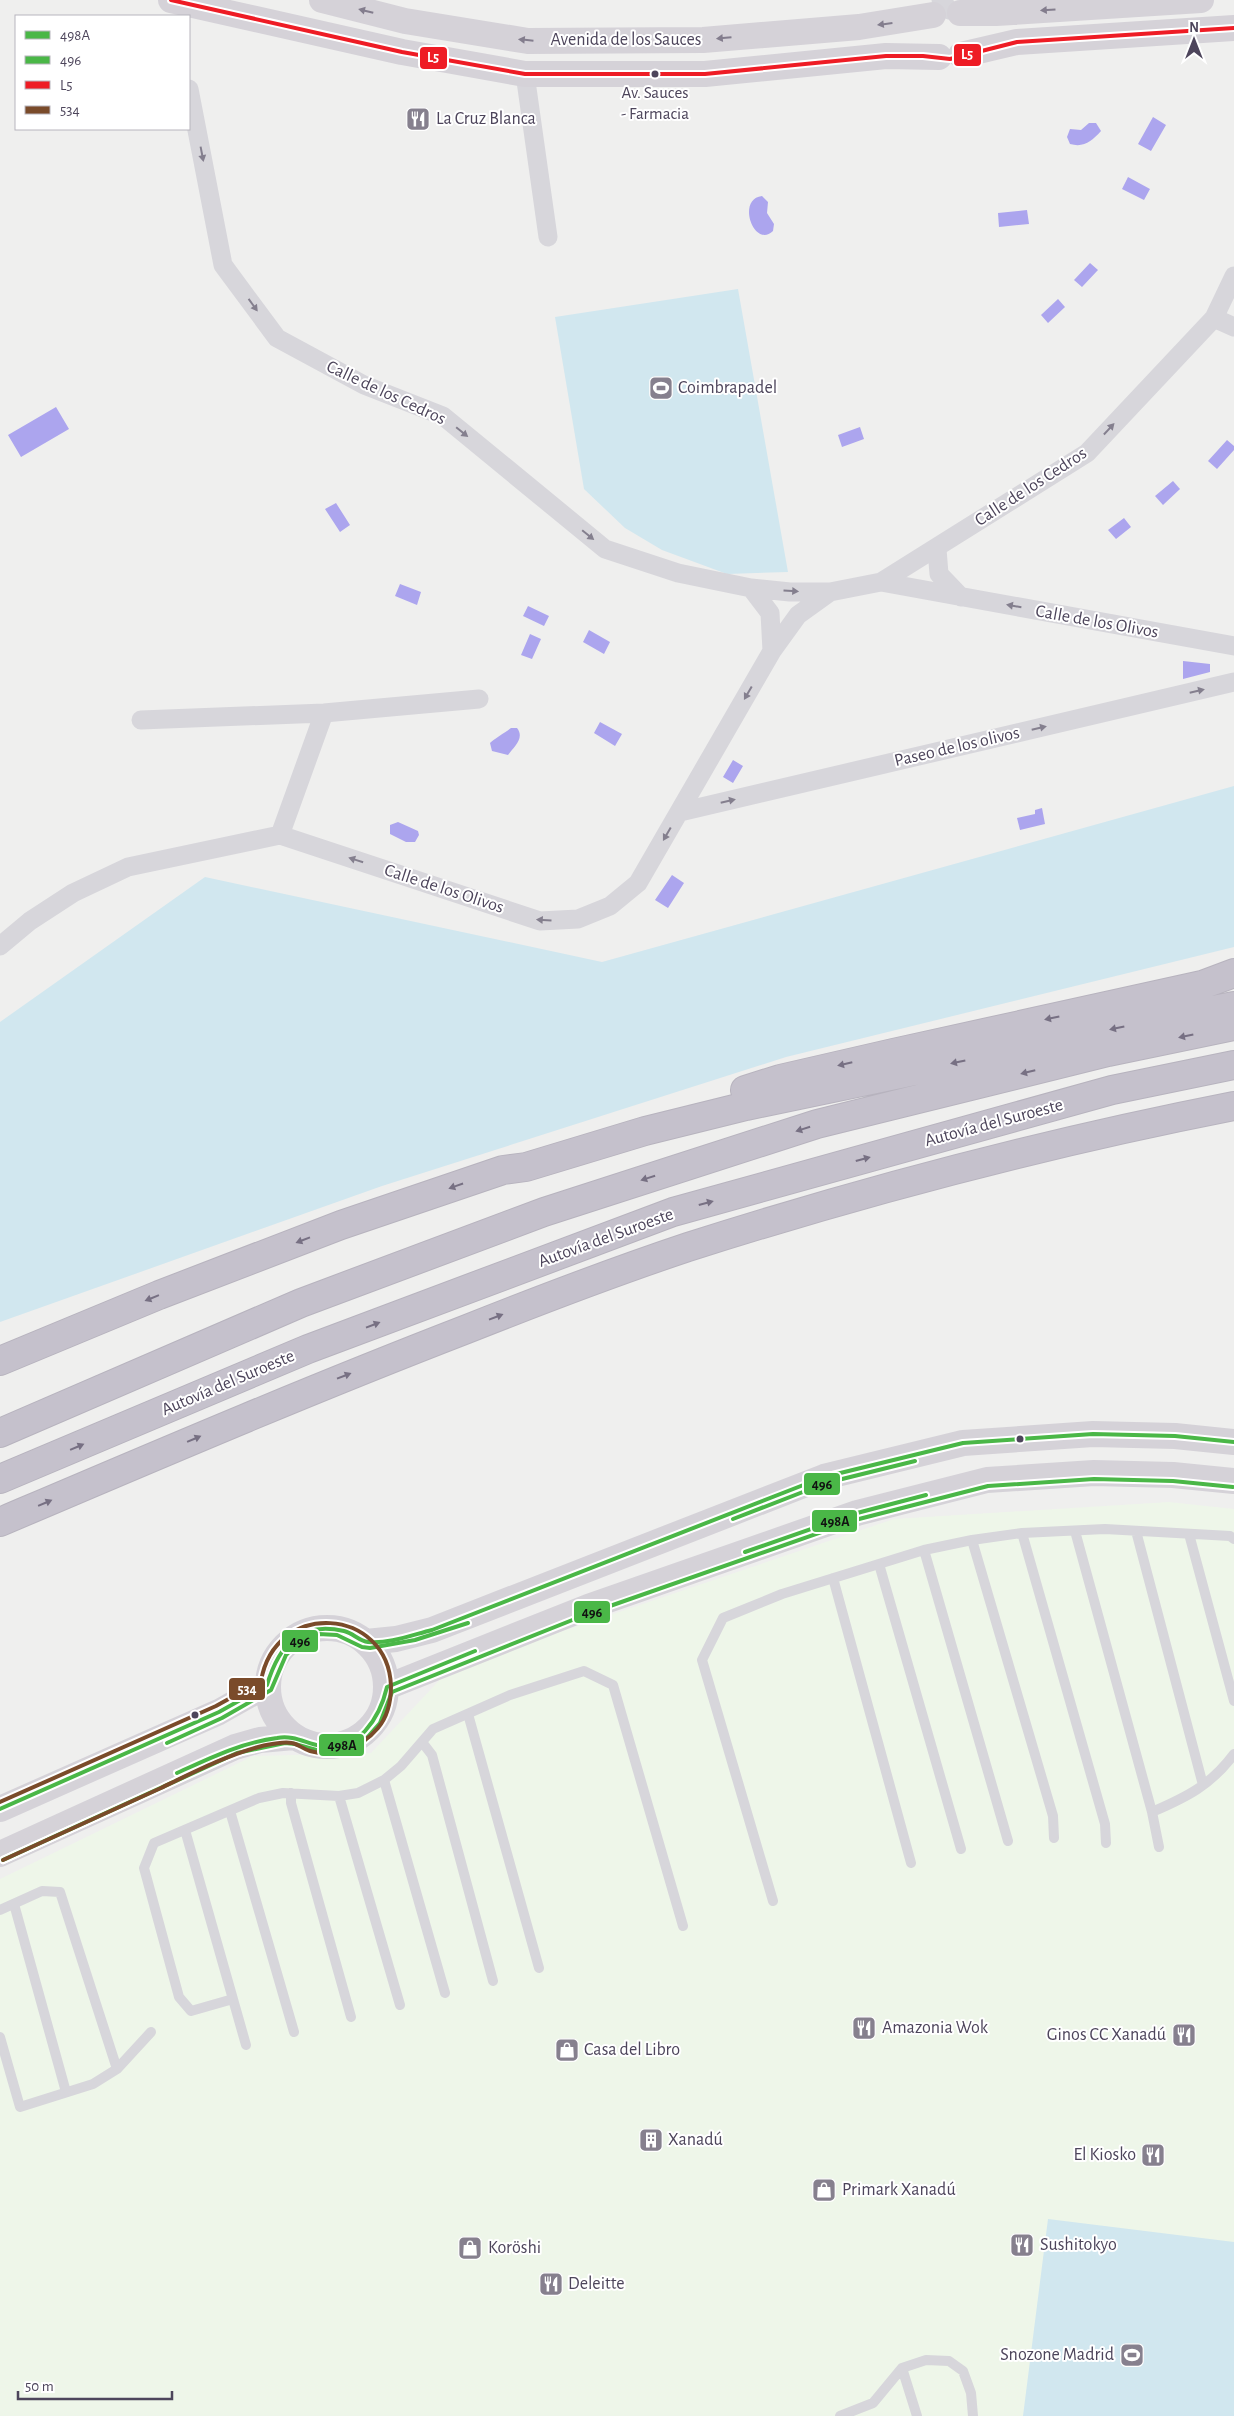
<svg xmlns="http://www.w3.org/2000/svg" width="1234" height="2416" viewBox="0 0 1234 2416" font-family="'Alegreya Sans',sans-serif">
  <style>
    .commercial { fill: #eef6e9 }
    .green { fill: #d1e7ef }
    .water { fill: #aca5ee }
    .lines { fill: none; stroke-linecap: round; stroke-linejoin: round }
    .highway-casing { stroke: #b7b3be; stroke-width: 30 }
    .lane { stroke: #d7d6db; stroke-width: 10 }
    .street { stroke: #d7d6db; stroke-width: 19 }
    .secondary { stroke: #d5d2d8; stroke-width: 26 }
    .highway { stroke: #c5c1cc; stroke-width: 28 }
    .bus-1-casing { stroke: #fff; stroke-width: 8 }
    .bus-2-casing { stroke: #fff; stroke-width: 8 }
    .bus-3-casing { stroke: #fff; stroke-width: 8 }
    .bus-4-casing { stroke: #fff; stroke-width: 8 }
    .bus-1 { stroke: #4ab747; stroke-width: 4 }
    .bus-2 { stroke: #4ab747; stroke-width: 4 }
    .bus-3 { stroke: #ee1c25; stroke-width: 4 }
    .bus-4 { stroke: #7a4b2a; stroke-width: 4 }
    .oneway { fill: #837d8d }
    .oneway2 { fill: #847f8e }
    .oneway3 { fill: #777083 }
    .bus-dot { fill: #4d455b; stroke: #fff; stroke-width: 2 }
    .labels { text-anchor: middle; dominant-baseline: central; stroke-width: 4; stroke-linejoin: round; paint-order: stroke }
    .bus-label { font-size: 17px; fill: #4d455b; stroke: #fff }
    .street-label { font-size: 18px; fill: #4d455b; stroke: #fff }
    .poi-label { font-size: 18px; fill: #4d455b; stroke: #fff; text-anchor: start }
    .line-badge { stroke: #fff; stroke-width: 2 }
    .badge-label { font-size: 14px; text-anchor: middle; font-weight: bold; fill: #fff }
    .pale-badge-label { font-size: 14px; text-anchor: middle; font-weight: bold; fill: #111 }
  </style>
  <rect width="100%" height="100%" fill="#efefee"/>
  <path class="commercial" d="M1169,1502L1234,1509V2416H0V1879L253,1756L371,1753L450,1669L894,1519Z"/>
  <path class="green" d="M738,289L788,572L727,574L662,550L625,528L584,489L555,317Z
    M1234,786V947L786,1057L382,1186L0,1322V1022L205,877L602,962Z
    M1048,2219L1234,2242V2416H1023Z"/>
  <path class="water" d="M1153,117L1166,125L1151,151L1138,144Z
    M1089,123H1096L1101,131C1092,141 1084,148 1070,144L1067,137L1070,129L1081,130Z
    M1128,177L1150,189L1144,200L1122,189Z
    M762,196L768,202L767,213L774,224L773,231C754,249 736,199 762,196Z
    M1027,210L1029,224L999,227L998,213Z
    M1090,263L1098,270L1082,287L1074,280Z
    M1058,299L1065,307L1048,323L1041,315Z
    M56,407L69,429L21,457L8,435Z
    M860,427L864,439L842,447L838,435Z
    M1227,440L1234,446V450L1217,469L1208,461Z
    M1173,481L1180,489L1163,505L1155,496Z
    M336,503L350,525L340,532L325,509Z
    M1124,518L1131,527L1116,539L1108,530Z
    M400,584L421,592L417,605L395,596Z
    M528,606L549,616L544,626L523,616Z
    M589,630L610,642L604,654L583,642Z
    M530,634L541,639L532,659L521,655Z
    M1183,661L1210,664V672L1183,679Z
    M600,722L622,734L615,746L594,733Z
    M511,728H517C525,738 514,747 508,755L492,751L490,743C494,739 506,732 511,728Z
    M733,760L743,766L733,783L723,777Z
    M1042,808L1045,824L1020,830L1017,818L1035,814V810Z
    M398,822L418,831L419,835L415,842H406L390,834V825Z
    M672,875L684,883L668,908L655,900Z"/>
  <g class="lines">
    <g class="highway-casing">
      <path id="highway" d="M745,1090L780,1079L893,1053L1202,985L1234,973
        M0,1361L159,1295L341,1225L503,1170L526,1167L645,1131L746,1106L1150,1022L1234,1006
        M0,1433L301,1303L544,1212L817,1124L1108,1052L1234,1026
        M0,1479L308,1349L673,1212L1112,1090L1234,1065
        M0,1522C155,1456 309,1390 467,1329C540,1300 613,1272 688,1247C867,1190 1050,1142 1234,1106"/>
    </g>
    <path class="lane" d="M1075,1531L1152,1812L1159,1847
      M1136,1531L1203,1785
      M1022,1533L1105,1824L1106,1843
      M1189,1534L1234,1701
      M972,1540L1053,1816L1054,1838
      M924,1550L1008,1841
      M879,1564L961,1849
      M833,1578L911,1863
      M468,1714L539,1968
      M422,1742L432,1755L493,1981
      M384,1780L445,1993
      M291,1793V1803L351,2017
      M339,1796L400,2005
      M230,1811L294,2032
      M1152,1812C1187,1797 1211,1785 1234,1754
      M185,1830L246,2045
      M773,1901L702,1660L723,1618L782,1594L924,1550L972,1540L1022,1533L1105,1529L1230,1536L1234,1539
      M14,1904L66,2092
      M0,1910L42,1891L60,1892L117,2069
      M233,1999L191,2011L179,1997L144,1868L154,1843L259,1798L283,1793L339,1796L358,1793L384,1780L401,1766L433,1729L510,1695L584,1671L613,1685L683,1926
      M0,2037L20,2107L93,2084L117,2069L151,2032
      M902,2368L917,2416
      M840,2416L873,2403L902,2368L926,2360L949,2361L963,2371L971,2393L973,2416"/>
    <path class="street" d="M941,0L949,10
      M525,74L548,237
      M189,89L223,265L277,338L364,385L443,416L605,549L678,573L751,588L770,613L772,651
      M1214,318L1234,327
      M937,549L939,574L961,597
      M881,582L1234,646
      M751,588L790,592H830
      M141,720L324,713L479,699
      M680,812L1234,682
      M280,835L324,713
      M0,946L30,921L73,893L128,867L280,835L540,921L578,919L610,906L638,883L772,651L798,615L830,592L881,582L1087,453L1214,318L1234,276"/>
    <path class="secondary" d="M171,0L402,52L525,74H705L886,56L939,57
      M322,0L405,21L528,41L703,40L859,27L933,15
      M960,13H996L1201,0
      M961,55L1017,42L1234,28
      M268 1687a59 59 0 1 1 118 0a59 59 0 1 1-118 0Z
      M366,1642L396,1639L432,1630L824,1477L963,1443L1093,1434L1175,1436L1234,1442
      M387,1687L588,1607L857,1513L987,1480L1094,1473L1173,1475L1234,1481
      M0,1809L219,1712L267,1685
      M0,1854L235,1747L260,1740L294,1737"/>
    <use href="#highway" class="highway"/>
    <g class="bus-1-casing">
      <path id="bus-1" d="M745,1552L857,1513L926,1495
        M177,1773C210,1758 240,1743 277,1738C294,1735 305,1743 321,1746C358,1754 380,1717 387,1687L475,1651
        M0,1809L219,1712L267,1685C279,1645 300,1621 344,1631C353,1633 359,1641 368,1642C389,1644 412,1635 432,1630L824,1477L963,1443L1093,1434L1175,1436L1234,1442"/>
    </g>
    <g class="bus-2-casing">
      <path id="bus-2" d="M733,1519L826,1483L915,1461
        M167,1743L222,1718L271,1690L286,1655L300,1641L309,1637L319,1634L337,1635L362,1647L370,1648L415,1640L468,1623
        M3,1860L237,1753L285,1743L295,1744L327,1753L354,1747L365,1740L380,1723L392,1692L590,1613L859,1519L988,1486L1094,1479L1173,1481L1233,1487"/>
    </g>
    <g class="bus-3-casing">
      <path id="bus-3" d="M171,0L402,52L525,74H705L886,56H923L950,59L1017,42L1234,28"/>
    </g>
    <g class="bus-4-casing">
      <path id="bus-4" d="M0,1802L216,1706L261,1681C275,1599 388,1607 391,1686C391,1702 388,1716 378,1728C361,1748 334,1758 310,1751C303,1749 298,1744 292,1743C283,1741 272,1744 262,1746C227,1755 194,1772 161,1788C108,1812 55,1836 3,1860"/>
    </g>
    <use href="#bus-1" class="bus-1"/>
    <use href="#bus-2" class="bus-2"/>
    <use href="#bus-3" class="bus-3"/>
    <use href="#bus-4" class="bus-4"/>
  </g>
  <defs><path id="oneway-solid" d="M-6-.8H1V-3.2L6.5 0L1 3.2V.8H-6Z" transform="scale(1.25)"/></defs>
  <g class="oneway">
    <use href="#oneway-solid" transform="translate(1048 10) rotate(176)"/>
    <use href="#oneway-solid" transform="translate(366 11) rotate(-166)"/>
    <use href="#oneway-solid" transform="translate(885 24) rotate(173)"/>
    <use href="#oneway-solid" transform="translate(724 38) rotate(175)"/>
    <use href="#oneway-solid" transform="translate(526 40) rotate(-174)"/>
  </g>
  <g class="oneway2">
    <use href="#oneway-solid" transform="translate(202 154) rotate(79)"/>
    <use href="#oneway-solid" transform="translate(253 305) rotate(54)"/>
    <use href="#oneway-solid" transform="translate(1109 429) rotate(-47)"/>
    <use href="#oneway-solid" transform="translate(462 432) rotate(39)"/>
    <use href="#oneway-solid" transform="translate(588 535) rotate(39)"/>
    <use href="#oneway-solid" transform="translate(791 591) rotate(3)"/>
    <use href="#oneway-solid" transform="translate(1014 606) rotate(-170)"/>
    <use href="#oneway-solid" transform="translate(1197 691) rotate(-13)"/>
    <use href="#oneway-solid" transform="translate(748 693) rotate(120)"/>
    <use href="#oneway-solid" transform="translate(1039 728) rotate(-13)"/>
    <use href="#oneway-solid" transform="translate(728 801) rotate(-13)"/>
    <use href="#oneway-solid" transform="translate(667 834) rotate(120)"/>
    <use href="#oneway-solid" transform="translate(356 860) rotate(-162)"/>
    <use href="#oneway-solid" transform="translate(544 920) rotate(-176)"/>
  </g>
  <g class="oneway3">
    <use href="#oneway-solid" transform="translate(1052 1018) rotate(168)"/>
    <use href="#oneway-solid" transform="translate(1117 1028) rotate(168)"/>
    <use href="#oneway-solid" transform="translate(1186 1036) rotate(168)"/>
    <use href="#oneway-solid" transform="translate(958 1062) rotate(168)"/>
    <use href="#oneway-solid" transform="translate(845 1064) rotate(167)"/>
    <use href="#oneway-solid" transform="translate(1028 1072) rotate(166)"/>
    <use href="#oneway-solid" transform="translate(803 1129) rotate(162)"/>
    <use href="#oneway-solid" transform="translate(863 1159) rotate(-15)"/>
    <use href="#oneway-solid" transform="translate(648 1178) rotate(162)"/>
    <use href="#oneway-solid" transform="translate(456 1186) rotate(161)"/>
    <use href="#oneway-solid" transform="translate(706 1203) rotate(-15)"/>
    <use href="#oneway-solid" transform="translate(303 1240) rotate(159)"/>
    <use href="#oneway-solid" transform="translate(152 1298) rotate(158)"/>
    <use href="#oneway-solid" transform="translate(496 1317) rotate(-21)"/>
    <use href="#oneway-solid" transform="translate(373 1325) rotate(-21)"/>
    <use href="#oneway-solid" transform="translate(344 1376) rotate(-21)"/>
    <use href="#oneway-solid" transform="translate(194 1439) rotate(-23)"/>
    <use href="#oneway-solid" transform="translate(77 1447) rotate(-23)"/>
    <use href="#oneway-solid" transform="translate(45 1503) rotate(-23)"/>
  </g>
  <defs>
    <g id="restaurant-square" transform="scale(1.25)"><rect x="-9" y="-9" width="18" height="18" rx="4" fill="#86808e" stroke="#fff"/><path d="M-5-6h1v4h1v-4h1v4h1v-4h1v5L-1.5 .5V6h-2V.5L-5-1ZM5-6V6H3V1.5H1.5Q1.5-4 5-6Z" fill="#fff"/></g>
    <g id="stadium-square" transform="scale(1.25)"><rect x="-9" y="-9" width="18" height="18" rx="4" fill="#86808e" stroke="#fff"/><path d="M0-5a6.5 5 0 1 0 0 10a6.5 5 0 1 0 0-10ZM-3.5-1.8h7v3.6h-7Z" fill="#fff"/></g>
    <g id="shop-square" transform="scale(1.25)"><rect x="-9" y="-9" width="18" height="18" rx="4" fill="#86808e" stroke="#fff"/><path d="M-5-2.5h2.3a2.7 3.5 0 0 1 5.4 0H5L5.5 6h-11ZM-1.5-2.5h3a1.5 2.3 0 0 0-3 0Z" fill="#fff"/></g>
    <g id="building-square" transform="scale(1.25)"><rect x="-9" y="-9" width="18" height="18" rx="4" fill="#86808e" stroke="#fff"/><path d="M-4-6H4V6H1V3H-1V6H-4ZM-2.5-4.3h1.7v1.8h-1.7ZM.8-4.3h1.7v1.8H.8ZM-2.5-1h1.7V.8h-1.7ZM.8-1h1.7V.8H.8Z" fill="#fff"/></g>
  </defs>
  <g fill-rule="evenodd">
    <use href="#restaurant-square" x="418" y="119"/>
    <use href="#stadium-square" x="661" y="388"/>
    <use href="#restaurant-square" x="864" y="2028"/>
    <use href="#restaurant-square" x="1184" y="2035"/>
    <use href="#shop-square" x="567" y="2050"/>
    <use href="#building-square" x="651" y="2140"/>
    <use href="#restaurant-square" x="1153" y="2155"/>
    <use href="#shop-square" x="824" y="2190"/>
    <use href="#restaurant-square" x="1022" y="2245"/>
    <use href="#shop-square" x="470" y="2248"/>
    <use href="#restaurant-square" x="551" y="2284"/>
    <use href="#stadium-square" x="1132" y="2355"/>
  </g>
  <g class="bus-dot">
    <circle cx="655" cy="74" r="4.5"/>
    <circle cx="1020" cy="1439" r="4.5"/>
    <circle cx="195" cy="1715" r="4.5"/>
  </g>
  <g class="labels">
    <g class="bus-label">
      <text x="655" y="92">Av. Sauces<tspan x="655" dy="21">- Farmacia</tspan></text>
    </g>
    <g class="street-label">
      <text x="626" y="40">Avenida de los Sauces</text>
      <text transform="translate(386 393) rotate(25)">Calle de los Cedros</text>
      <text transform="translate(1031 487) rotate(-33)">Calle de los Cedros</text>
      <text transform="translate(1097 622) rotate(10)">Calle de los Olivos</text>
      <text transform="translate(957 747) rotate(-13)">Paseo de los olivos</text>
      <text transform="translate(444 889) rotate(18)">Calle de los Olivos</text>
      <text transform="translate(994 1123) rotate(-15)">Autovía del Suroeste</text>
      <text transform="translate(606 1238) rotate(-20)">Autovía del Suroeste</text>
      <text transform="translate(228 1383) rotate(-23)">Autovía del Suroeste</text>
    </g>
    <g class="poi-label">
      <text x="436" y="119">La Cruz Blanca</text>
      <text x="678" y="388">Coimbrapadel</text>
      <text x="882" y="2028">Amazonia Wok</text>
      <text x="1166" y="2035" text-anchor="end">Ginos CC Xanadú</text>
      <text x="584" y="2050">Casa del Libro</text>
      <text x="668" y="2140">Xanadú</text>
      <text x="1136" y="2155" text-anchor="end">El Kiosko</text>
      <text x="842" y="2190">Primark Xanadú</text>
      <text x="1040" y="2245">Sushitokyo</text>
      <text x="488" y="2248">Koröshi</text>
      <text x="568" y="2284">Deleitte</text>
      <text x="1114" y="2355" text-anchor="end">Snozone Madrid</text>
    </g>
  </g>
  <g class="line-badge">
    <rect x="953" y="43" width="29" height="24" rx="5" fill="#ee1c25"/>
    <rect x="419" y="46" width="29" height="24" rx="5" fill="#ee1c25"/>
    <rect x="803" y="1472" width="38" height="24" rx="5" fill="#4ab747"/>
    <rect x="811" y="1509" width="47" height="24" rx="5" fill="#4ab747"/>
    <rect x="573" y="1600" width="38" height="24" rx="5" fill="#4ab747"/>
    <rect x="281" y="1629" width="38" height="24" rx="5" fill="#4ab747"/>
    <rect x="228" y="1677" width="38" height="24" rx="5" fill="#7a4b2a"/>
    <rect x="318" y="1733" width="47" height="24" rx="5" fill="#4ab747"/>
  </g>
  <g class="badge-label">
    <text x="967" y="59">L5</text>
    <text x="433" y="62">L5</text>
    <text x="247" y="1694">534</text>
  </g>
  <g class="pale-badge-label">
    <text x="822" y="1489">496</text>
    <text x="835" y="1526">498A</text>
    <text x="592" y="1617">496</text>
    <text x="300" y="1646">496</text>
    <text x="342" y="1750">498A</text>
  </g>
  <rect x="15" y="15" width="175" height="115" fill="#ffffff" stroke="#b8b5bd"/>
  <rect x="25" y="31" width="25" height="8" fill="#4ab747" stroke="#b8b5bd"/>
  <text x="60" y="40" font-size="15" fill="#4d455b">498A</text>
  <rect x="25" y="56" width="25" height="8" fill="#4ab747" stroke="#b8b5bd"/>
  <text x="60" y="65" font-size="15" fill="#4d455b">496</text>
  <rect x="25" y="81" width="25" height="8" fill="#ee1c25" stroke="#b8b5bd"/>
  <text x="60" y="90" font-size="15" fill="#4d455b">L5</text>
  <rect x="25" y="106" width="25" height="8" fill="#7a4b2a" stroke="#b8b5bd"/>
  <text x="60" y="115" font-size="15" fill="#4d455b">534</text>
  <g transform="translate(1194 40)" stroke="#ffffff" stroke-width="4" paint-order="stroke">
  <path d="M0-4L9 19L0 12L-9 19Z" fill="#4d455b"/>
  <text y="-8" font-size="14" font-weight="bold" text-anchor="middle" fill="#4d455b">N</text>
  </g>
  <path d="M18 2391v8h154v-8" fill="none" stroke="#4d455b" stroke-width="2.5"/>
  <text x="25" y="2391" font-size="15" fill="#4d455b" stroke="#ffffff" stroke-width="4" paint-order="stroke">50 m</text>
</svg>
